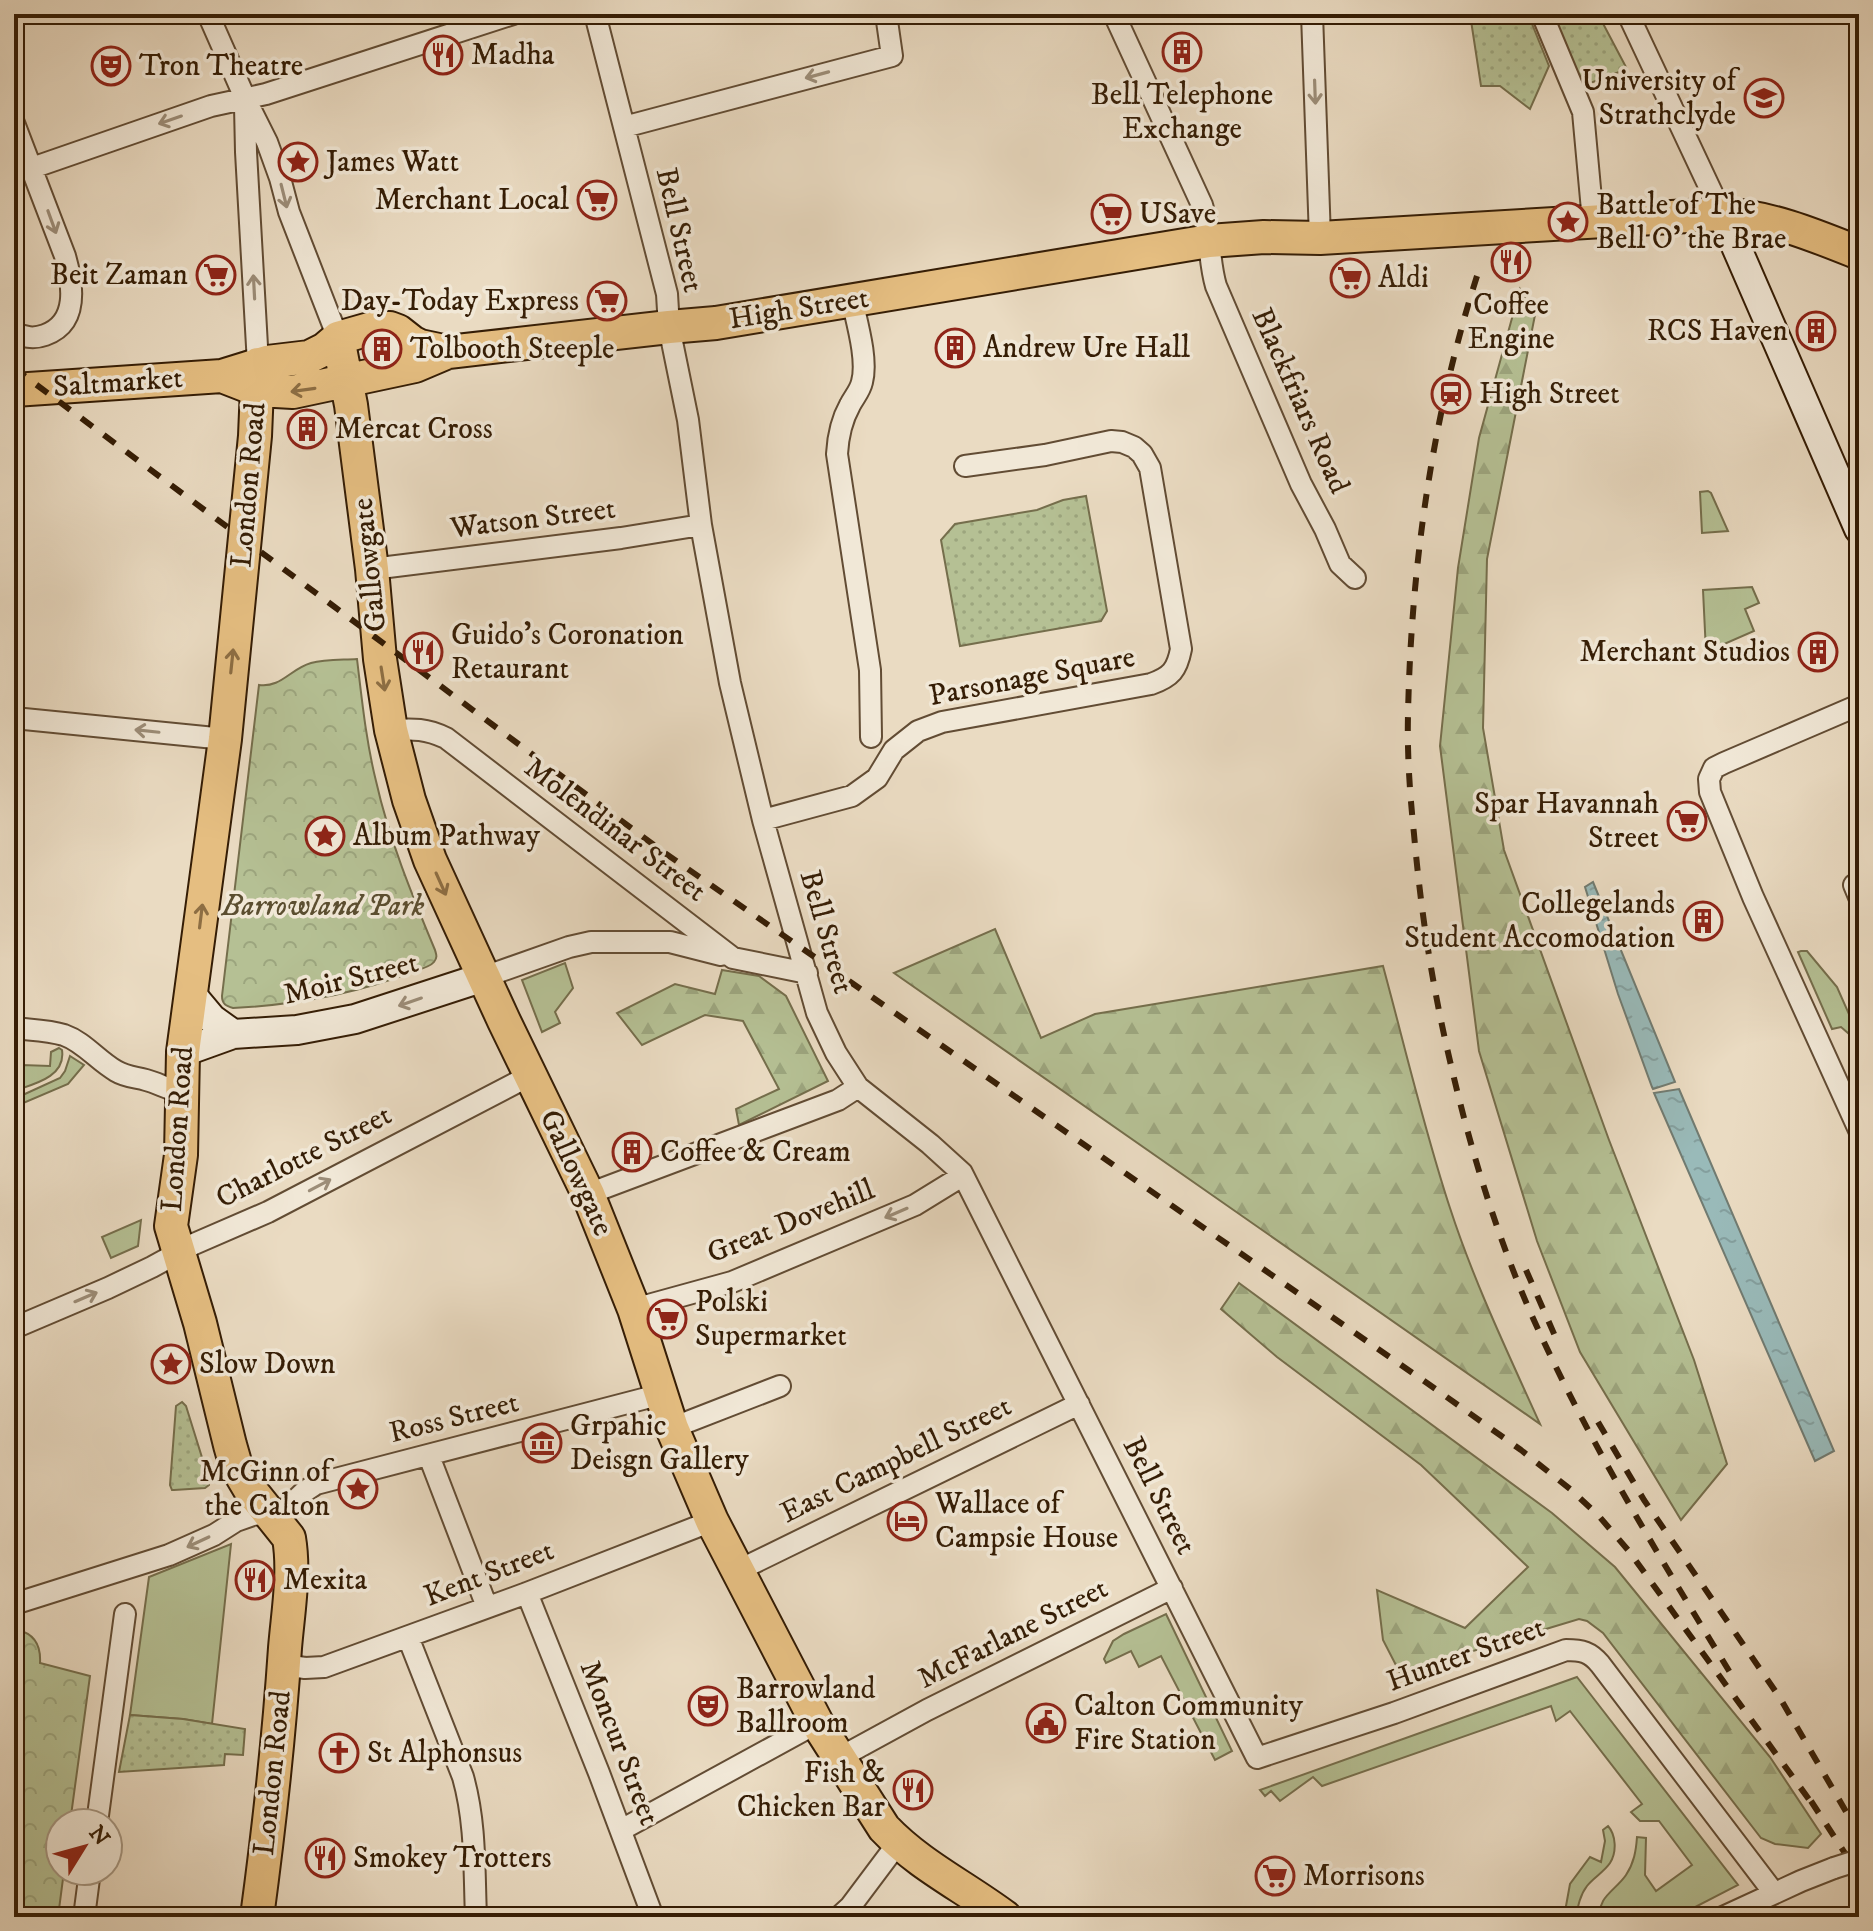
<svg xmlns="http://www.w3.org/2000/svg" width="1873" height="1931" viewBox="0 0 1873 1931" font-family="'IM FELL DW Pica',serif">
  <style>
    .grass { fill: #b5c094; stroke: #756e4c; stroke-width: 2 }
    .forest { fill: url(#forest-firs); stroke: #756e4c; stroke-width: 2 }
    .park { fill: url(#park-crowns); stroke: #756e4c; stroke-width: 2 }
    .garden { fill: url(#garden-dots); stroke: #756e4c; stroke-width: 2 }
    .water { fill: url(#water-ripples); stroke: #717b71; stroke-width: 2 }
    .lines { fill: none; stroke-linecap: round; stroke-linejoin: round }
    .street-casing { stroke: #624c34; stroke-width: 24 }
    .secondary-casing { stroke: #351d05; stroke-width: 32 }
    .primary-casing { stroke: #351d05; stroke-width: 36 }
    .street { stroke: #f1e8d7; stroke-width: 20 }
    .secondary { stroke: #f1e8d7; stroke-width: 28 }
    .primary { stroke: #e5be81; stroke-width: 32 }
    .rail { stroke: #351d05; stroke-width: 6; stroke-dasharray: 14 14; stroke-linecap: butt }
    .street-bridge-casing { stroke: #624c34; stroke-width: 24; stroke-linecap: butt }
    .street-bridge { stroke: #f1e8d7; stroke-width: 20 }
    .oneway { stroke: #9c8d78 }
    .oneway2 { stroke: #8d6e43 }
    .labels { text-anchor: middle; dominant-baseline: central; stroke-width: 7; stroke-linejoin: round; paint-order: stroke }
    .poi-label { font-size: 30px; fill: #351d05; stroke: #f1e8d7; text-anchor: start }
    .street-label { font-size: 30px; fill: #351d05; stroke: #f1e8d7 }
    .park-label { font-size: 30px; font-style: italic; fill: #5b4e30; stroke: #f1e8d7 }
  </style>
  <defs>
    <pattern id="forest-firs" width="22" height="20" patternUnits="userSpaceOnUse" patternTransform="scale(2)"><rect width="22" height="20" fill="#b5c094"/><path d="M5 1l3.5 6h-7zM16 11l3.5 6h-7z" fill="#9ca57e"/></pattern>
    <pattern id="park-crowns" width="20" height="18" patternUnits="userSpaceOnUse" patternTransform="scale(2)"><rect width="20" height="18" fill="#b5c094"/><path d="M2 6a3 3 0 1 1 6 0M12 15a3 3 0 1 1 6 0" fill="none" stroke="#9ca57e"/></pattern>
    <pattern id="garden-dots" width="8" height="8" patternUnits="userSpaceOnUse" patternTransform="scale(2)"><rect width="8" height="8" fill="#b5c094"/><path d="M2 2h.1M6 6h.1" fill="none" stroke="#9ca57e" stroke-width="1.8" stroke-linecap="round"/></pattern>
    <pattern id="water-ripples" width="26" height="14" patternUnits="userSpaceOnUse" patternTransform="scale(2)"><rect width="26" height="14" fill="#99bab9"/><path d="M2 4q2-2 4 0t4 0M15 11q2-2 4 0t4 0" fill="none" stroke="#849f9e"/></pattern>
  </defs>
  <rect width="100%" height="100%" fill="#eadbc2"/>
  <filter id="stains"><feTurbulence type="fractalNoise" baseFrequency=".0025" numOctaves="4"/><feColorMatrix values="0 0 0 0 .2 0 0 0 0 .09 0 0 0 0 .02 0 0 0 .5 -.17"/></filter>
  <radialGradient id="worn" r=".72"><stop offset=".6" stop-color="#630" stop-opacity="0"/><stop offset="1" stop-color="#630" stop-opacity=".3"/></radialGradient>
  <path class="grass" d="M1708,491L1711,493L1728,531L1702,533L1700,492Z
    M1752,587L1759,603L1745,609L1754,631L1706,652L1703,590Z
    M1801,951H1807L1837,987L1856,1030L1848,1033L1841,1027L1832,1029L1798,952Z
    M565,963L573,988L555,1012L560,1023L542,1032L522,980Z
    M59,1048L62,1050C66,1077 34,1084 14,1091L23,1078L22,1065L50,1066L51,1052Z
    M70,1056L84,1065L68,1084L14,1107V1099L60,1078L65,1071Z
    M141,1220L138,1246L111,1258L102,1237Z
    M231,1544L212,1724L183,1719L130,1715L149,1577Z
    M1166,1614L1232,1751L1215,1760L1161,1656L1139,1667L1131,1651L1106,1663L1104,1659L1113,1641L1124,1634Z
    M1577,1677L1738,1885L1676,1917H1601C1596,1898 1616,1890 1626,1875C1634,1863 1636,1851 1637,1837L1646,1838L1645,1875L1656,1891L1692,1865L1659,1821H1640L1631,1812L1642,1804L1570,1711L1556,1721L1551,1706L1322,1786L1313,1777L1280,1801L1271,1791L1265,1796L1260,1790Z
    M1608,1826C1616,1835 1617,1852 1610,1863C1604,1872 1593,1878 1587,1886C1580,1895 1578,1906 1576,1917H1564L1570,1884L1590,1857L1601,1862L1605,1841L1603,1830Z"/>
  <path class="forest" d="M1520,289L1535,315L1487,559L1483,728L1504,850L1609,1140L1694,1360L1727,1464L1681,1520L1580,1352L1537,1241L1479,1051L1440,746L1458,568L1479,438Z
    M995,929L1041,1038L1095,1014L1383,966C1405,1047 1424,1129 1450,1208C1474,1282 1508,1353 1540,1424L894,973Z
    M722,970L759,976L786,996L828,1081L739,1125L736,1109L779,1089L743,1021L705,1015L642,1045L617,1013L675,984L715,994Z
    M1239,1283L1552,1513L1615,1567L1770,1757L1821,1834L1808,1848L1775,1844L1761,1838L1603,1633L1587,1621L1579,1619L1400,1673L1383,1640L1377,1590L1465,1628L1528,1567L1421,1465L1277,1357L1221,1309Z"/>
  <path class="park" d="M357,659C362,700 366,741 376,781C389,839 412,895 435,950C436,954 438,957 434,962C430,967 418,970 412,972C355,994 293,1005 233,1008C226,1006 222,1004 222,996L259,685C281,688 290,669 311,663C325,659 342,660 357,659Z
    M18,1630C35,1634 41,1646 40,1663L90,1676L70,1823H60V1871H64L58,1917H14V1631Z"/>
  <path class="garden" d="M1470,14H1528L1549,66L1530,109L1500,86H1481Z
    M1549,14H1598L1627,69L1580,87Z
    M1086,496L1107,611L1101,621L960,646L941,540L955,524L1037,510L1063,500Z
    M182,1402L186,1406L209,1480V1485L205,1488L174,1490H172L170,1485L176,1406Z
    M130,1715L183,1719L245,1729L243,1755L225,1754L224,1765L119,1772Z"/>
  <path class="water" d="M1593,882L1675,1082L1653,1089L1652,1087L1618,994L1585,887Z
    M1679,1089L1834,1451L1815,1461L1654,1093Z"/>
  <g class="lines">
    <g class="street-casing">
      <path id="street" d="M208,14L245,98L267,142L280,178L289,212L338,338
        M595,14L667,294L669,327L688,420L701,525L730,683L763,820L817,1013L836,1053L858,1087L930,1144L962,1173L1257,1758L1394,1713L1566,1650C1582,1650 1590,1652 1600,1664L1774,1893
        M1114,14L1202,205C1211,232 1208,259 1216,286L1301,484L1325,529L1340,564L1355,578
        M1312,14L1320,238
        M1542,14L1583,112L1593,221
        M1628,14L1722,214
        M245,106L246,152L258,364
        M14,123L65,256C73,284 79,323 45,335C34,339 25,338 14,332
        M624,127L892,56L886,14
        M32,168L211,106L266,94L513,14
        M852,300C857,323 868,360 862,382C860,391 854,397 850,405C841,421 838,436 837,454L870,670L871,737
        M372,569L621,538L701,525
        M1859,705L1724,763L1714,768L1709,779L1710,792L1753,897L1859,1130
        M14,718L225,739
        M391,730C413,729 425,728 446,738L733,958L807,973
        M763,820L852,796L877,778L894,750L918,731L942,722L1151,684C1171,677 1177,670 1181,649L1150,468L1142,454L1134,447L1122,442L1111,441L1045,455L965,466
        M1854,885L1859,897
        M484,977L569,947L591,942H670L721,955
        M14,1028C30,1030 48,1030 64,1035C84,1042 97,1060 116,1071C126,1077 135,1077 146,1080C158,1083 169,1090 182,1092
        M588,1194L838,1100L858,1087
        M634,1309L732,1282L915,1205L954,1181L962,1173
        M14,1328L108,1288L152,1267L194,1244L268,1212L531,1075
        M672,1428L780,1386
        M429,1456L487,1607
        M739,1570L1079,1404
        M527,1593L599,1773L653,1917
        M14,1604L169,1555L214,1535L236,1521L253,1515L285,1510L304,1492L316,1484L662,1394
        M408,1637L463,1777C476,1823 474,1870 476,1917
        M284,1665L305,1668L324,1667L527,1593L712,1521
        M839,1758L927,1710L1172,1588
        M97,1823L125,1614
        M621,1830L817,1723
        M84,1917L90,1871
        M839,1917L850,1907L898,1843
        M1723,1917L1801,1881L1834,1868"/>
    </g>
    <g class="secondary-casing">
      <path id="secondary" d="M1722,214L1859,529
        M191,994L212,1019L233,1034
        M183,1052L233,1034L297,1030L355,1019L484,977"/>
    </g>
    <g class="primary-casing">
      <path id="primary" d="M338,338L351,405L372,569L380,659L391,730L409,800L430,860L504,1021L588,1194L634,1309L672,1428L712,1521L817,1723L884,1828C919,1865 965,1887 1005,1917
        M222,376L258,390L293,392L415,366L448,352L669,327L716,323L1209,241L1264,237L1320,238L1722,214C1771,217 1814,235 1859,253
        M14,390L222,376L267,362L309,357L325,349L338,338L373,328H390L398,331L412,342L420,346L448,352
        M257,1917C269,1828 279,1738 285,1648C288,1612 295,1573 289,1538L249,1488L236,1466L230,1445L200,1323L171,1226L181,1155L183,1052L225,739L255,436L258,364"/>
    </g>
    <use href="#street" class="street"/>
    <use href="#secondary" class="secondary"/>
    <use href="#primary" class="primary"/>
    <path class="rail" d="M1477,276C1432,417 1411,567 1408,715C1407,755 1410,795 1414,834C1421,912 1432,985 1450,1061C1470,1148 1496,1234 1532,1316C1589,1443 1662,1561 1734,1679
      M14,368L662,851L1427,1383L1521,1450L1570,1489L1598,1515L1628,1550L1816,1809
      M1526,1270L1555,1336
      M1598,1422L1644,1500L1780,1698L1859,1834
      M1811,1801L1859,1875"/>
    <g class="street-bridge-casing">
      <path id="street-bridge" d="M1834,1868L1859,1860"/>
    </g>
    <use href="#street-bridge" class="street-bridge"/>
  </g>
  <defs><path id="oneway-shaft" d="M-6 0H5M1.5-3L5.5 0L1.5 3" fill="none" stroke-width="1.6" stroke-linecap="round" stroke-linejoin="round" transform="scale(2)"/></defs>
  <g class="oneway">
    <use href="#oneway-shaft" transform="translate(817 75) rotate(165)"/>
    <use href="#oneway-shaft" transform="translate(1315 92) rotate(88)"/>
    <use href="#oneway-shaft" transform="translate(170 120) rotate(161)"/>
    <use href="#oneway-shaft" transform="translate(284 196) rotate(76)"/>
    <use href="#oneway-shaft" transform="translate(52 222) rotate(70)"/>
    <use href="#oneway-shaft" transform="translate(254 287) rotate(-93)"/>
    <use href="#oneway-shaft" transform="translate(147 731) rotate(-174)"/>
    <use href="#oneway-shaft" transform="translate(410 1002) rotate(161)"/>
    <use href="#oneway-shaft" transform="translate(320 1185) rotate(-28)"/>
    <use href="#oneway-shaft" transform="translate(896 1213) rotate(157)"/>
    <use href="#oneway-shaft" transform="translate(86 1297) rotate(-23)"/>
    <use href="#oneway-shaft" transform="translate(198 1542) rotate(155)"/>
  </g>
  <g class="oneway2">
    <use href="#oneway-shaft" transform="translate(303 390) rotate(172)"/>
    <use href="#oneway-shaft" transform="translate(232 661) rotate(-84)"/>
    <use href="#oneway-shaft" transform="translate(383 679) rotate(81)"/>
    <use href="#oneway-shaft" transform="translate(441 884) rotate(66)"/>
    <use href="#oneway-shaft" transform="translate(201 916) rotate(-83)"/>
  </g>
  <defs>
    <g id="building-ring" transform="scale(2)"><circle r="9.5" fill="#f1e8d7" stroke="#8f2418" stroke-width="1.5"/><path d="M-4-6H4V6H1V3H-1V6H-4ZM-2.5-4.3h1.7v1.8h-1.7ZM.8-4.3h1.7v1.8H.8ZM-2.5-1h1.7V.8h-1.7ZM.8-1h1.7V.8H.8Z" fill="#8f2418"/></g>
    <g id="restaurant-ring" transform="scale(2)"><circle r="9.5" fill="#f1e8d7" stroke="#8f2418" stroke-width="1.5"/><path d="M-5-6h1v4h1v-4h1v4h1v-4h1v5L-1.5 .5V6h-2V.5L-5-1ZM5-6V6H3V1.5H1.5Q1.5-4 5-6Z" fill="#8f2418"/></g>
    <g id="theatre-ring" transform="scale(2)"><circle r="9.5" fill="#f1e8d7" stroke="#8f2418" stroke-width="1.5"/><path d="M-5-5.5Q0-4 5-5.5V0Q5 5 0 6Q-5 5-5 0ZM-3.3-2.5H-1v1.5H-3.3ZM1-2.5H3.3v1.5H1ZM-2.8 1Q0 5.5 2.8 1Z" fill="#8f2418"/></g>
    <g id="university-ring" transform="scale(2)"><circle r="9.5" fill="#f1e8d7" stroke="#8f2418" stroke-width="1.5"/><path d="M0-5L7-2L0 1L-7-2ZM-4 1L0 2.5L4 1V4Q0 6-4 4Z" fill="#8f2418"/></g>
    <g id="sight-ring" transform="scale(2)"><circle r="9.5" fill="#f1e8d7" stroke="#8f2418" stroke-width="1.5"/><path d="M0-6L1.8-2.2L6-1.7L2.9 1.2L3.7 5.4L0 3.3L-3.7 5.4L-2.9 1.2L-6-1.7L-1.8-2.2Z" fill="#8f2418"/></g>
    <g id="supermarket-ring" transform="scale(2)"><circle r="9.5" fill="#f1e8d7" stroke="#8f2418" stroke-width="1.5"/><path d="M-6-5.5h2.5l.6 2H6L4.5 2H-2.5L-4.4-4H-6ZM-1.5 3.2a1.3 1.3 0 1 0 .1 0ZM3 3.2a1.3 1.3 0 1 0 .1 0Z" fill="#8f2418"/></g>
    <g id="station-ring" transform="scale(2)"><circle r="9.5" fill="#f1e8d7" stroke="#8f2418" stroke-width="1.5"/><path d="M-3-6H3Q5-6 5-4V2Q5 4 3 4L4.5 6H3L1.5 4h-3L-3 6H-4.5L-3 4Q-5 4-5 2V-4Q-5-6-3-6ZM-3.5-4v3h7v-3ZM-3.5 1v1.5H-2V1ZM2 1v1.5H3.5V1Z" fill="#8f2418"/></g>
    <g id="museum-ring" transform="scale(2)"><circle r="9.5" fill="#f1e8d7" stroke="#8f2418" stroke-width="1.5"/><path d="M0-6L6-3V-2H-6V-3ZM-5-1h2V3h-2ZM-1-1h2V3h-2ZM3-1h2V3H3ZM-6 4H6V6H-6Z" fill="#8f2418"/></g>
    <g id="hotel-ring" transform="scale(2)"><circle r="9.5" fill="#f1e8d7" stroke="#8f2418" stroke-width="1.5"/><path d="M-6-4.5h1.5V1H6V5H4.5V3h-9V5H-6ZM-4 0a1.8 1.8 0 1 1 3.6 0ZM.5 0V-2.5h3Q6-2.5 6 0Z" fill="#8f2418"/></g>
    <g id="civic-ring" transform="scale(2)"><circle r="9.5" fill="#f1e8d7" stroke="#8f2418" stroke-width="1.5"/><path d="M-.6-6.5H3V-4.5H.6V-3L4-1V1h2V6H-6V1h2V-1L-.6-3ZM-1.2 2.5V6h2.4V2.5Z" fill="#8f2418"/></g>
    <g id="church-ring" transform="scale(2)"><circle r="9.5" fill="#f1e8d7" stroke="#8f2418" stroke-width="1.5"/><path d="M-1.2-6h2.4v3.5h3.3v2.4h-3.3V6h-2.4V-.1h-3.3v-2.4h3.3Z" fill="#8f2418"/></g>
  </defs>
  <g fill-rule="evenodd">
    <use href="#building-ring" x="1182" y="52"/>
    <use href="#restaurant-ring" x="443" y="55"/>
    <use href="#theatre-ring" x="111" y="66"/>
    <use href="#university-ring" x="1764" y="98"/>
    <use href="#sight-ring" x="298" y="162"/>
    <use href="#supermarket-ring" x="597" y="200"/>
    <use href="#supermarket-ring" x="1111" y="214"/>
    <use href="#sight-ring" x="1568" y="222"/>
    <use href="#restaurant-ring" x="1511" y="262"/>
    <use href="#supermarket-ring" x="216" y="275"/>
    <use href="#supermarket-ring" x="1350" y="278"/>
    <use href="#supermarket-ring" x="607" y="301"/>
    <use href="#building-ring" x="1816" y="331"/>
    <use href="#building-ring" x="955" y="348"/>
    <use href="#building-ring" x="382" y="349"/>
    <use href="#station-ring" x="1451" y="394"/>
    <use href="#building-ring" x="307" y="429"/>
    <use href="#restaurant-ring" x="423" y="652"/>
    <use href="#building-ring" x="1818" y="652"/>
    <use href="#supermarket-ring" x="1687" y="821"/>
    <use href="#sight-ring" x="325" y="836"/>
    <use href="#building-ring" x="1703" y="921"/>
    <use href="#building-ring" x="632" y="1152"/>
    <use href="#supermarket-ring" x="667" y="1319"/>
    <use href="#sight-ring" x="171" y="1364"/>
    <use href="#museum-ring" x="542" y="1443"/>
    <use href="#sight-ring" x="358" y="1489"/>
    <use href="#hotel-ring" x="907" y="1521"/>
    <use href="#restaurant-ring" x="255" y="1580"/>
    <use href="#theatre-ring" x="708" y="1706"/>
    <use href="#civic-ring" x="1046" y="1723"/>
    <use href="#church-ring" x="339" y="1753"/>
    <use href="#restaurant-ring" x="913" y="1790"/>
    <use href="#restaurant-ring" x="325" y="1858"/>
    <use href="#supermarket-ring" x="1275" y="1876"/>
  </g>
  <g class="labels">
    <g class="poi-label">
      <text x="471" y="55">Madha</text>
      <text x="139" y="66">Tron Theatre</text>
      <text x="1736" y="81" text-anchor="end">University of<tspan x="1736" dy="34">Strathclyde</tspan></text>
      <text x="1182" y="95" text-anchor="middle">Bell Telephone<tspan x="1182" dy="34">Exchange</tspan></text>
      <text x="326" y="162">James Watt</text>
      <text x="569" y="200" text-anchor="end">Merchant Local</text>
      <text x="1596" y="205">Battle of The<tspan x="1596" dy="34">Bell O' the Brae</tspan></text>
      <text x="1139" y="214">USave</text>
      <text x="188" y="275" text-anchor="end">Beit Zaman</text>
      <text x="1378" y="278">Aldi</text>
      <text x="579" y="301" text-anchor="end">Day-Today Express</text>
      <text x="1511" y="305" text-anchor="middle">Coffee<tspan x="1511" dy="34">Engine</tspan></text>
      <text x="1788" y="331" text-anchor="end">RCS Haven</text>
      <text x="983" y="348">Andrew Ure Hall</text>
      <text x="410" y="349">Tolbooth Steeple</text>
      <text x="1479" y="394">High Street</text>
      <text x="335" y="429">Mercat Cross</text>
      <text x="451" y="635">Guido's Coronation<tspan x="451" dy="34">Retaurant</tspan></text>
      <text x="1790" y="652" text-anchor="end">Merchant Studios</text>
      <text x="1659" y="804" text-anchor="end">Spar Havannah<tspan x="1659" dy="34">Street</tspan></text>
      <text x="353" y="836">Album Pathway</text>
      <text x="1675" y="904" text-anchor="end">Collegelands<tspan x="1675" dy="34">Student Accomodation</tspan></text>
      <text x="660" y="1152">Coffee &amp; Cream</text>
      <text x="695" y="1302">Polski<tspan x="695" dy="34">Supermarket</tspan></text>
      <text x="199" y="1364">Slow Down</text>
      <text x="570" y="1426">Grpahic<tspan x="570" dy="34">Deisgn Gallery</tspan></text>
      <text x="330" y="1472" text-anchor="end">McGinn of<tspan x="330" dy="34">the Calton</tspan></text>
      <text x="935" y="1504">Wallace of<tspan x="935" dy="34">Campsie House</tspan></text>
      <text x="283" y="1580">Mexita</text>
      <text x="736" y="1689">Barrowland<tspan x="736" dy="34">Ballroom</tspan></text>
      <text x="1074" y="1706">Calton Community<tspan x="1074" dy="34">Fire Station</tspan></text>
      <text x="367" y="1753">St Alphonsus</text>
      <text x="885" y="1773" text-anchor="end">Fish &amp;<tspan x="885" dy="34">Chicken Bar</tspan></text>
      <text x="353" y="1858">Smokey Trotters</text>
      <text x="1303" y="1876">Morrisons</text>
    </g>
    <g class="street-label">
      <text transform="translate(679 230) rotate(77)">Bell Street</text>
      <text transform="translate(799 309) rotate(-9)">High Street</text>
      <text transform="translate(118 383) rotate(-4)">Saltmarket</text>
      <text transform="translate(1300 401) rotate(66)">Blackfriars Road</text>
      <text transform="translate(249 485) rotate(-85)">London Road</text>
      <text transform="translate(533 519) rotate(-7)">Watson Street</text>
      <text transform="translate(370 565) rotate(-96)">Gallowgate</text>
      <text transform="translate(1032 677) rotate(-11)">Parsonage Square</text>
      <text transform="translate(615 830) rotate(37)">Molendinar Street</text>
      <text transform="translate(826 932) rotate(74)">Bell Street</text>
      <text transform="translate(351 979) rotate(-14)">Moir Street</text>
      <text transform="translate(178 1129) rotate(-86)">London Road</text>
      <text transform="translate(304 1157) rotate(-27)">Charlotte Street</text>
      <text transform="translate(576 1173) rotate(65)">Gallowgate</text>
      <text transform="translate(791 1222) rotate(-22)">Great Dovehill</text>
      <text transform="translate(454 1418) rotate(-14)">Ross Street</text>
      <text transform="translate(896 1460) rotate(-26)">East Campbell Street</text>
      <text transform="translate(1159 1496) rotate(63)">Bell Street</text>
      <text transform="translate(489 1574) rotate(-21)">Kent Street</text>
      <text transform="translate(1013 1634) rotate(-27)">McFarlane Street</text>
      <text transform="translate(1466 1655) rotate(-20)">Hunter Street</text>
      <text transform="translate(619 1743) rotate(69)">Moncur Street</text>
      <text transform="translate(273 1773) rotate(-84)">London Road</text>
    </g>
    <g class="park-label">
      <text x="323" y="906">Barrowland Park</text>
    </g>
  </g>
  <rect width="1873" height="1931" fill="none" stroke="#eadbc2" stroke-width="48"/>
  <rect x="16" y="16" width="1841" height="1899" fill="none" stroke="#351d05" stroke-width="4"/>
  <rect x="24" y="24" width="1825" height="1883" fill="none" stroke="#351d05" stroke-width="2"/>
  <g transform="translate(84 1847) rotate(53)"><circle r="38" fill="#f1e8d7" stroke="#a69783" stroke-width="2"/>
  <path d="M0-6L14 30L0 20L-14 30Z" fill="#8f2418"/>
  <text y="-12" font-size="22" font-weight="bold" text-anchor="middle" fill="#351d05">N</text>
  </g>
  <rect width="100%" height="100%" filter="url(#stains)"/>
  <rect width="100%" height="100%" fill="url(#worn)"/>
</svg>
